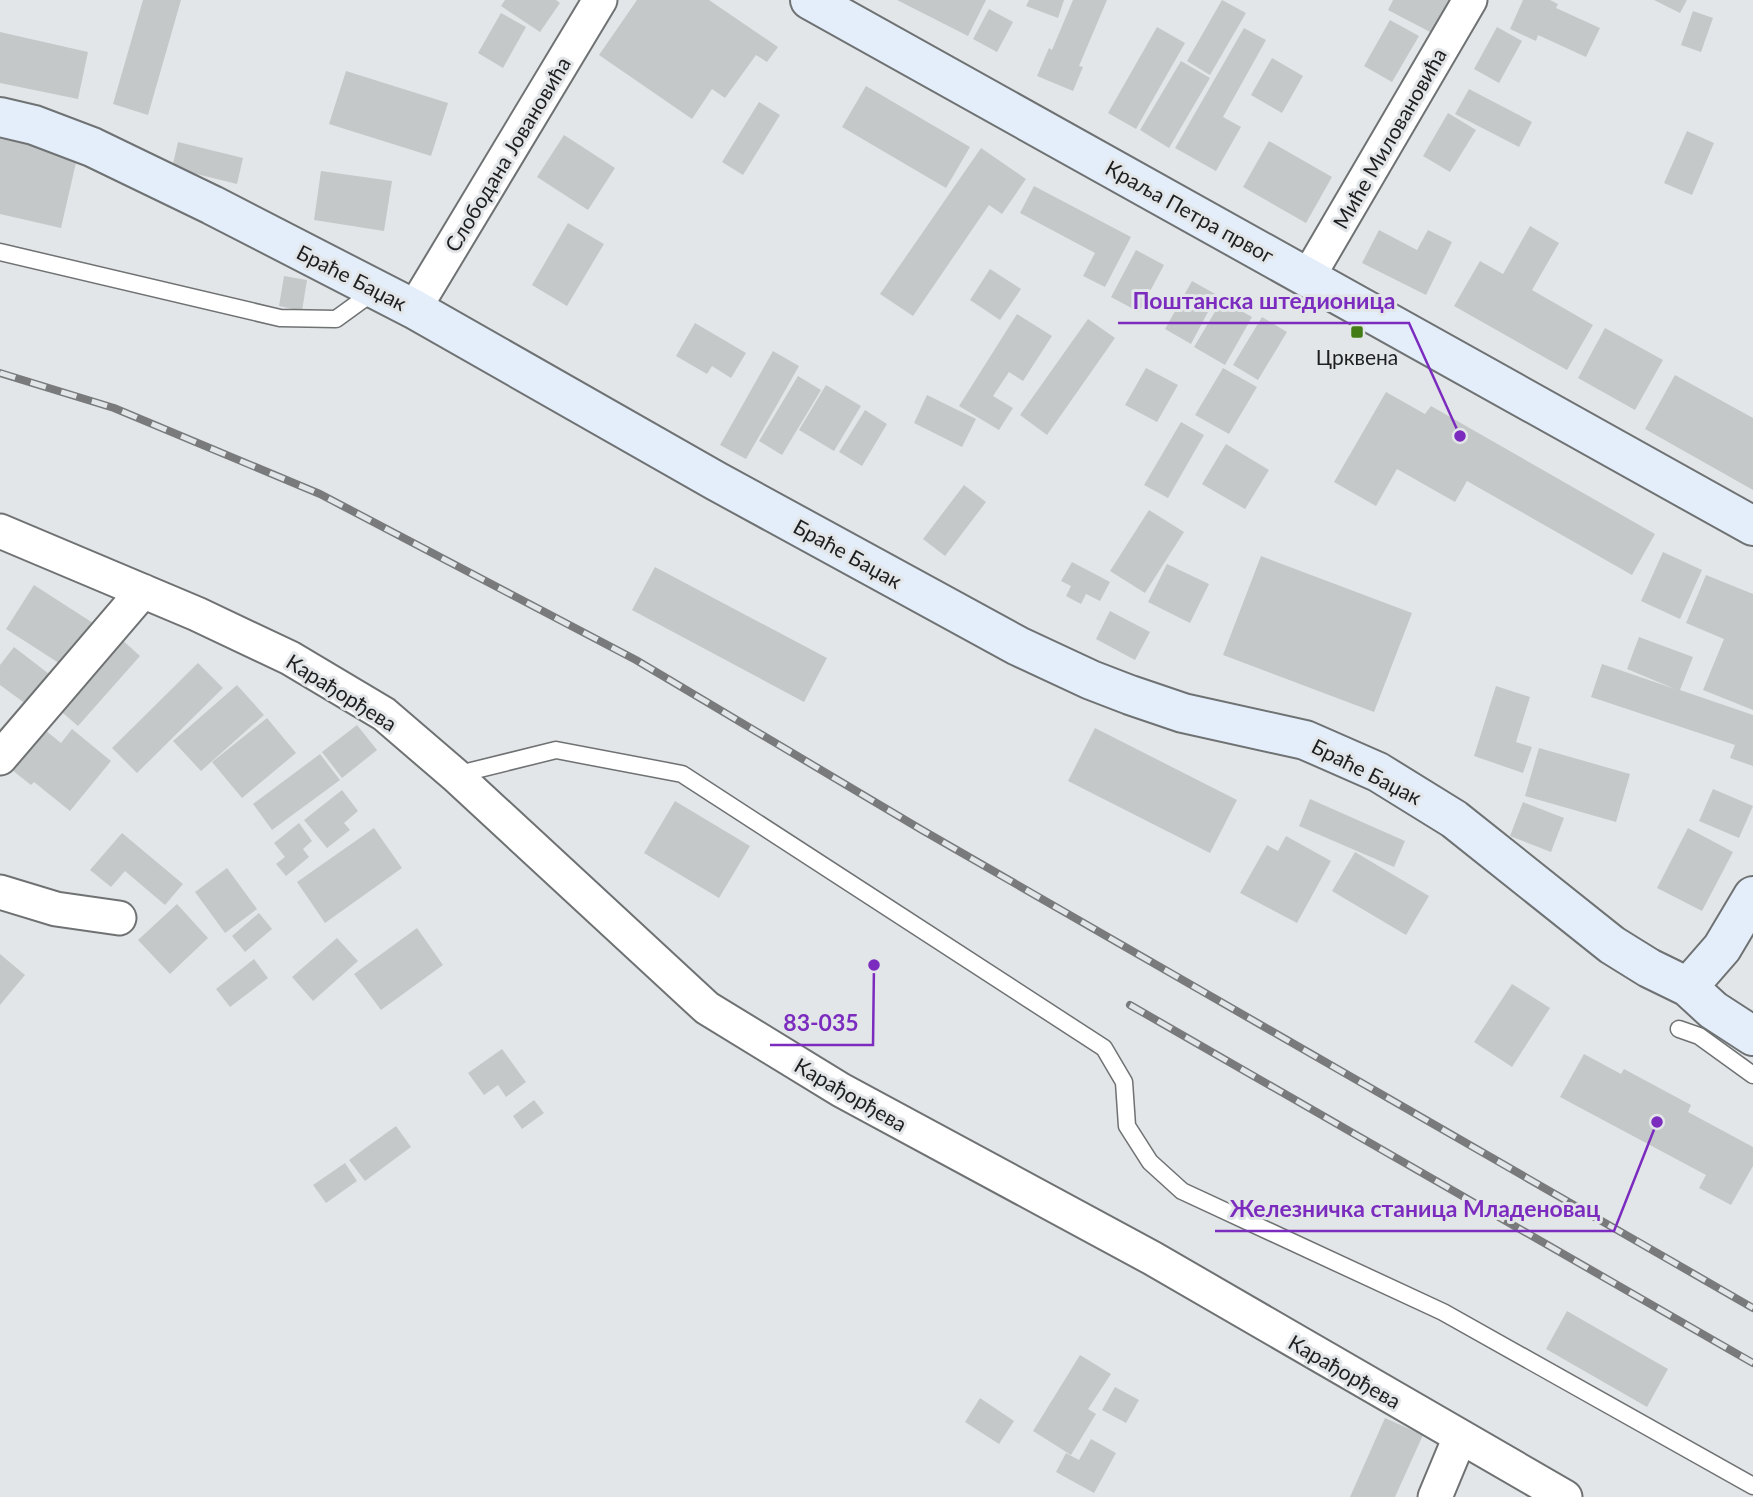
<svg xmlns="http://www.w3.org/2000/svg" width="1753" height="1497" viewBox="0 0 1753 1497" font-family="Lato,sans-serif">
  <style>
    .building { fill: #c5c8c9 }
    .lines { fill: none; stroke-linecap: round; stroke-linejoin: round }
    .lane-casing { stroke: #6f7273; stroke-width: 19 }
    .street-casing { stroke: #6f7273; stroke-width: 37 }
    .secondary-casing { stroke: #6f7273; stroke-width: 42 }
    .lane { stroke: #fff; stroke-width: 16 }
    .street { stroke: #fff; stroke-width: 33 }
    .secondary { stroke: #e4eefa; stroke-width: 38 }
    .rail-casing { stroke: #787a7b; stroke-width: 8 }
    .rail { stroke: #e3e6e8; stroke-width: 5; stroke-dasharray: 16; stroke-linecap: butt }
    .poi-dot { fill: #437d16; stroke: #e3e6e8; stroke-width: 2.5 }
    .labels { text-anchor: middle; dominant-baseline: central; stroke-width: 6; stroke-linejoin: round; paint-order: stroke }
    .street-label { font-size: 21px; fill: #1e1f20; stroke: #e3e6e8 }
    .poi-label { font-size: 21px; fill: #1e1f20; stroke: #e3e6e8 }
    .leader { fill: none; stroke: #7b2cbf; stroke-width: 2.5 }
    .callout-dot { fill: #7b2cbf; stroke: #e3e6e8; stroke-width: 2.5 }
    .callout-label { font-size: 23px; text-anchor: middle; font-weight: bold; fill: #7b2cbf; stroke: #e3e6e8; stroke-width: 6; stroke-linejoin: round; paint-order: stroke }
  </style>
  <rect width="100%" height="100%" fill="#e3e6e8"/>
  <path class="building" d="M143,0H181L148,115L113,104Z
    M505,0H556L560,3L540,32L501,6Z
    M637,0H709L778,47L767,62L756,55L725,98L712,89L692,119L599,55Z
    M897,0H986L968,36Z
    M1029,0H1064L1058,18L1026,6Z
    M1073,0H1107L1079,66L1083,67L1073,91L1037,76L1049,48L1052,50Z
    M1222,0L1246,13L1210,75L1187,61Z
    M1393,0H1450L1432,33L1388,10Z
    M1523,0H1550L1558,4L1556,8L1600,28L1586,57L1538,35L1536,41L1510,29Z
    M1654,0H1687L1680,13Z
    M989,9L1013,22L997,52L973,39Z
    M1693,11L1713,18L1701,52L1681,45Z
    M501,13L526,27L503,68L478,53Z
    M1390,20L1419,36L1392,82L1364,66Z
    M1157,27L1185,43L1136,129L1108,113Z
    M1497,27L1522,41L1499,83L1474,69Z
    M1244,28L1266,40L1223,117L1241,127L1216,171L1175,148Z
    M0,32L88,52L78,99L0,83Z
    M1272,58L1303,76L1282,113L1251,95Z
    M1181,61L1210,78L1169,148L1140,130Z
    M346,71L448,103L431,156L329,124Z
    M866,86L970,147L946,188L842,127Z
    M1469,89L1532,122L1519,147L1455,114Z
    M759,102L780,115L743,175L722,162Z
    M1448,113L1476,130L1450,172L1423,156Z
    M1687,131L1714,143L1692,195L1664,183Z
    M564,135L615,168L588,210L537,177Z
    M0,137L78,154L61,228L0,214Z
    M1269,141L1332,177L1306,223L1243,187Z
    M178,142L243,158L237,184L172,168Z
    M981,148L1026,179L1002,214L989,205L913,316L880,294Z
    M321,171L392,181L384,231L314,220Z
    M1034,186L1131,237L1105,287L1083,276L1095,253L1020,213Z
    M568,223L604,244L567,306L532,285Z
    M1530,226L1559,243L1532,290L1593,325L1567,370L1454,306L1480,261L1503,274Z
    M1379,230L1417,250L1428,230L1452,242L1426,295L1362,263Z
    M1136,250L1164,265L1139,312L1111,297Z
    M990,269L1021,289L1000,320L970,300Z
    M284,276L307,280L302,311L279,306Z
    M1192,281L1217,295L1191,344L1165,329Z
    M1222,300L1252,317L1225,365L1194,347Z
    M1017,314L1052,336L1023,381L1009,372L993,396L1013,408L999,430L959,406Z
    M1262,317L1287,332L1258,380L1233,365Z
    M1088,319L1115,338L1047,435L1020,415Z
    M695,323L746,353L731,378L712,366L707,374L676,356Z
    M1605,328L1663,360L1635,410L1578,378Z
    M773,351L799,366L746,459L720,445Z
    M1146,368L1178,385L1157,422L1125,405Z
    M1223,368L1257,387L1229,434L1195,415Z
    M1675,375L1753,418V490L1645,429Z
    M798,376L821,390L782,455L759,441Z
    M826,385L861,406L834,451L799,430Z
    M1386,392L1425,414L1431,406L1655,534L1632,575L1467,481L1455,502L1397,469L1376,506L1334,482Z
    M927,395L976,419L962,447L914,423Z
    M865,410L887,424L862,466L839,452Z
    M1181,422L1204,435L1168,498L1144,485Z
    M1226,444L1269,470L1245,509L1202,484Z
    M964,485L986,502L945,556L923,539Z
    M1149,510L1184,532L1145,593L1110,571Z
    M1663,552L1702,570L1680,619L1641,601Z
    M1261,556L1412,613L1374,712L1223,655Z
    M1072,562L1110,582L1100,601L1086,594L1081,604L1066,596L1071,586L1061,581Z
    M1167,564L1209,584L1190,623L1148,602Z
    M655,567L827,658L804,702L632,610Z
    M1706,575L1753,594V710L1703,690L1724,639L1686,623Z
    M34,585L93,623L65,667L6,629Z
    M1110,611L1150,632L1135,660L1096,639Z
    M119,637L140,656L78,726L57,708Z
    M1639,637L1693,657L1680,690L1753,715V766L1730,758L1735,745L1591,697L1602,664L1675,689L1627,669Z
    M14,647L53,677L30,707L0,685V665Z
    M198,663L223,688L137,773L112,748Z
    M237,685L264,715L201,771L173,741Z
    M1496,686L1530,697L1516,742L1532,747L1523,773L1474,756Z
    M267,718L296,753L242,798L212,762Z
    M357,725L377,750L342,778L322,752Z
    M1095,728L1237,800L1210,853L1068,781Z
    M72,729L111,761L70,811L34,782L31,785L12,770L45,730L61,743Z
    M1539,748L1630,774L1616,822L1525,796Z
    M320,754L340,780L272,830L253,804Z
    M1713,789L1753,806L1739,838L1699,821Z
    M342,790L358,811L344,823L350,830L327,848L304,820Z
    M1310,799L1405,841L1394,867L1299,826Z
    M675,801L750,846L719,898L644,853Z
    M1523,802L1564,818L1551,852L1510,836Z
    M299,823L312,841L303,849L309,857L286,876L276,864L285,857L274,843Z
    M374,828L402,868L325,923L297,882Z
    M1688,828L1733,852L1702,911L1657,888Z
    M122,833L183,884L165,905L125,871L111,887L90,870Z
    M1286,836L1331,861L1297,923L1240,893L1267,845L1278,851Z
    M1355,852L1429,896L1406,935L1332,891Z
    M227,868L257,909L225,933L195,892Z
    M177,904L208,938L170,974L138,940Z
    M259,913L272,929L245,952L232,936Z
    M417,928L443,965L381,1010L354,974Z
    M337,938L358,961L313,1001L292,977Z
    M0,954L25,975L0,1005Z
    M254,959L268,978L230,1007L216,989Z
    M1512,984L1550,1008L1512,1067L1474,1042Z
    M502,1049L526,1082L506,1097L498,1085L484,1095L468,1073Z
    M1584,1054L1621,1074L1624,1069L1691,1105L1688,1112L1753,1147V1166L1731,1205L1699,1188L1706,1175L1560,1097Z
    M534,1100L544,1113L522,1129L513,1116Z
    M396,1126L411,1147L365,1181L349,1160Z
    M345,1163L357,1181L326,1203L313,1185Z
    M1567,1311L1668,1369L1647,1407L1546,1349Z
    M1080,1355L1111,1374L1088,1409L1096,1414L1071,1455L1033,1431Z
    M1115,1387L1139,1400L1126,1423L1102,1410Z
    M980,1398L1014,1421L999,1444L965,1422Z
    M1385,1418L1423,1435L1395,1497H1350Z
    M1091,1439L1116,1453L1094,1493L1056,1472L1066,1453L1079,1460Z"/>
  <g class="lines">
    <g class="lane-casing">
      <path id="lane" d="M0,252L280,318L336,319L376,290
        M455,775L556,750L682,774L1104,1048L1124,1082L1127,1126L1150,1162L1182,1191L1443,1312L1753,1486
        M1679,1029L1699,1036L1753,1075"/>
    </g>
    <g class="street-casing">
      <path id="street" d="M1308,277L1470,0
        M414,309L600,0
        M0,531L197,614L290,658L384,714L455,775L707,1008L841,1090L1152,1258L1565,1497
        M0,758L143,591
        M0,892L56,909L119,918
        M1435,1497L1460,1437"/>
    </g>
    <g class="secondary-casing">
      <path id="secondary" d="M810,0L1753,526
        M0,117L34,125L92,147L212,205L414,309L716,481L1018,646L1091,680L1130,695L1183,713L1305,740L1378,772L1454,819L1612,945L1649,968L1688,987L1713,1010L1753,1036
        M1688,987L1722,948L1753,896"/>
    </g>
    <use href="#lane" class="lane"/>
    <use href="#street" class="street"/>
    <use href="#secondary" class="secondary"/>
    <g class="rail-casing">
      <path id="rail" d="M0,373L114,408L320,494L636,660L922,830L1753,1308
        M1130,1005L1753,1363"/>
    </g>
    <use href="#rail" class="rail"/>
  </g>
  <rect class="poi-dot" x="1350" y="325" width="14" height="14" rx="3.5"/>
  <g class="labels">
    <g class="street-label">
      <text transform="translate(1389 138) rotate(-60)">Миће Миловановића</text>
      <text transform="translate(507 154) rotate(-59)">Слободана Јовановића</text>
      <text transform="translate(1190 211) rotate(29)">Краља Петра првог</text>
      <text transform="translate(352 277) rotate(27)">Браће Баџак</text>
      <text transform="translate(848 553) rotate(29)">Браће Баџак</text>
      <text transform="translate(342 692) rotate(32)">Карађорђева</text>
      <text transform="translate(1367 771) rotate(27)">Браће Баџак</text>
      <text transform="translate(851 1094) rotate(30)">Карађорђева</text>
      <text transform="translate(1345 1371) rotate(30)">Карађорђева</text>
    </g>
    <g class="poi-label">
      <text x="1357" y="356">Црквена</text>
    </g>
  </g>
  <path class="leader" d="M1460 436L1409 323H1118M874 965L873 1045H770M1657 1122L1614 1231H1215"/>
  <g class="callout-dot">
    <circle cx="1460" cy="436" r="7"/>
    <circle cx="874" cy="965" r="7"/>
    <circle cx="1657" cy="1122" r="7"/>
  </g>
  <g class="callout-label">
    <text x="1264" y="309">Поштанска штедионица</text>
    <text x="821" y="1031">83-035</text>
    <text x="1415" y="1217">Железничка станица Младеновац</text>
  </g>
</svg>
